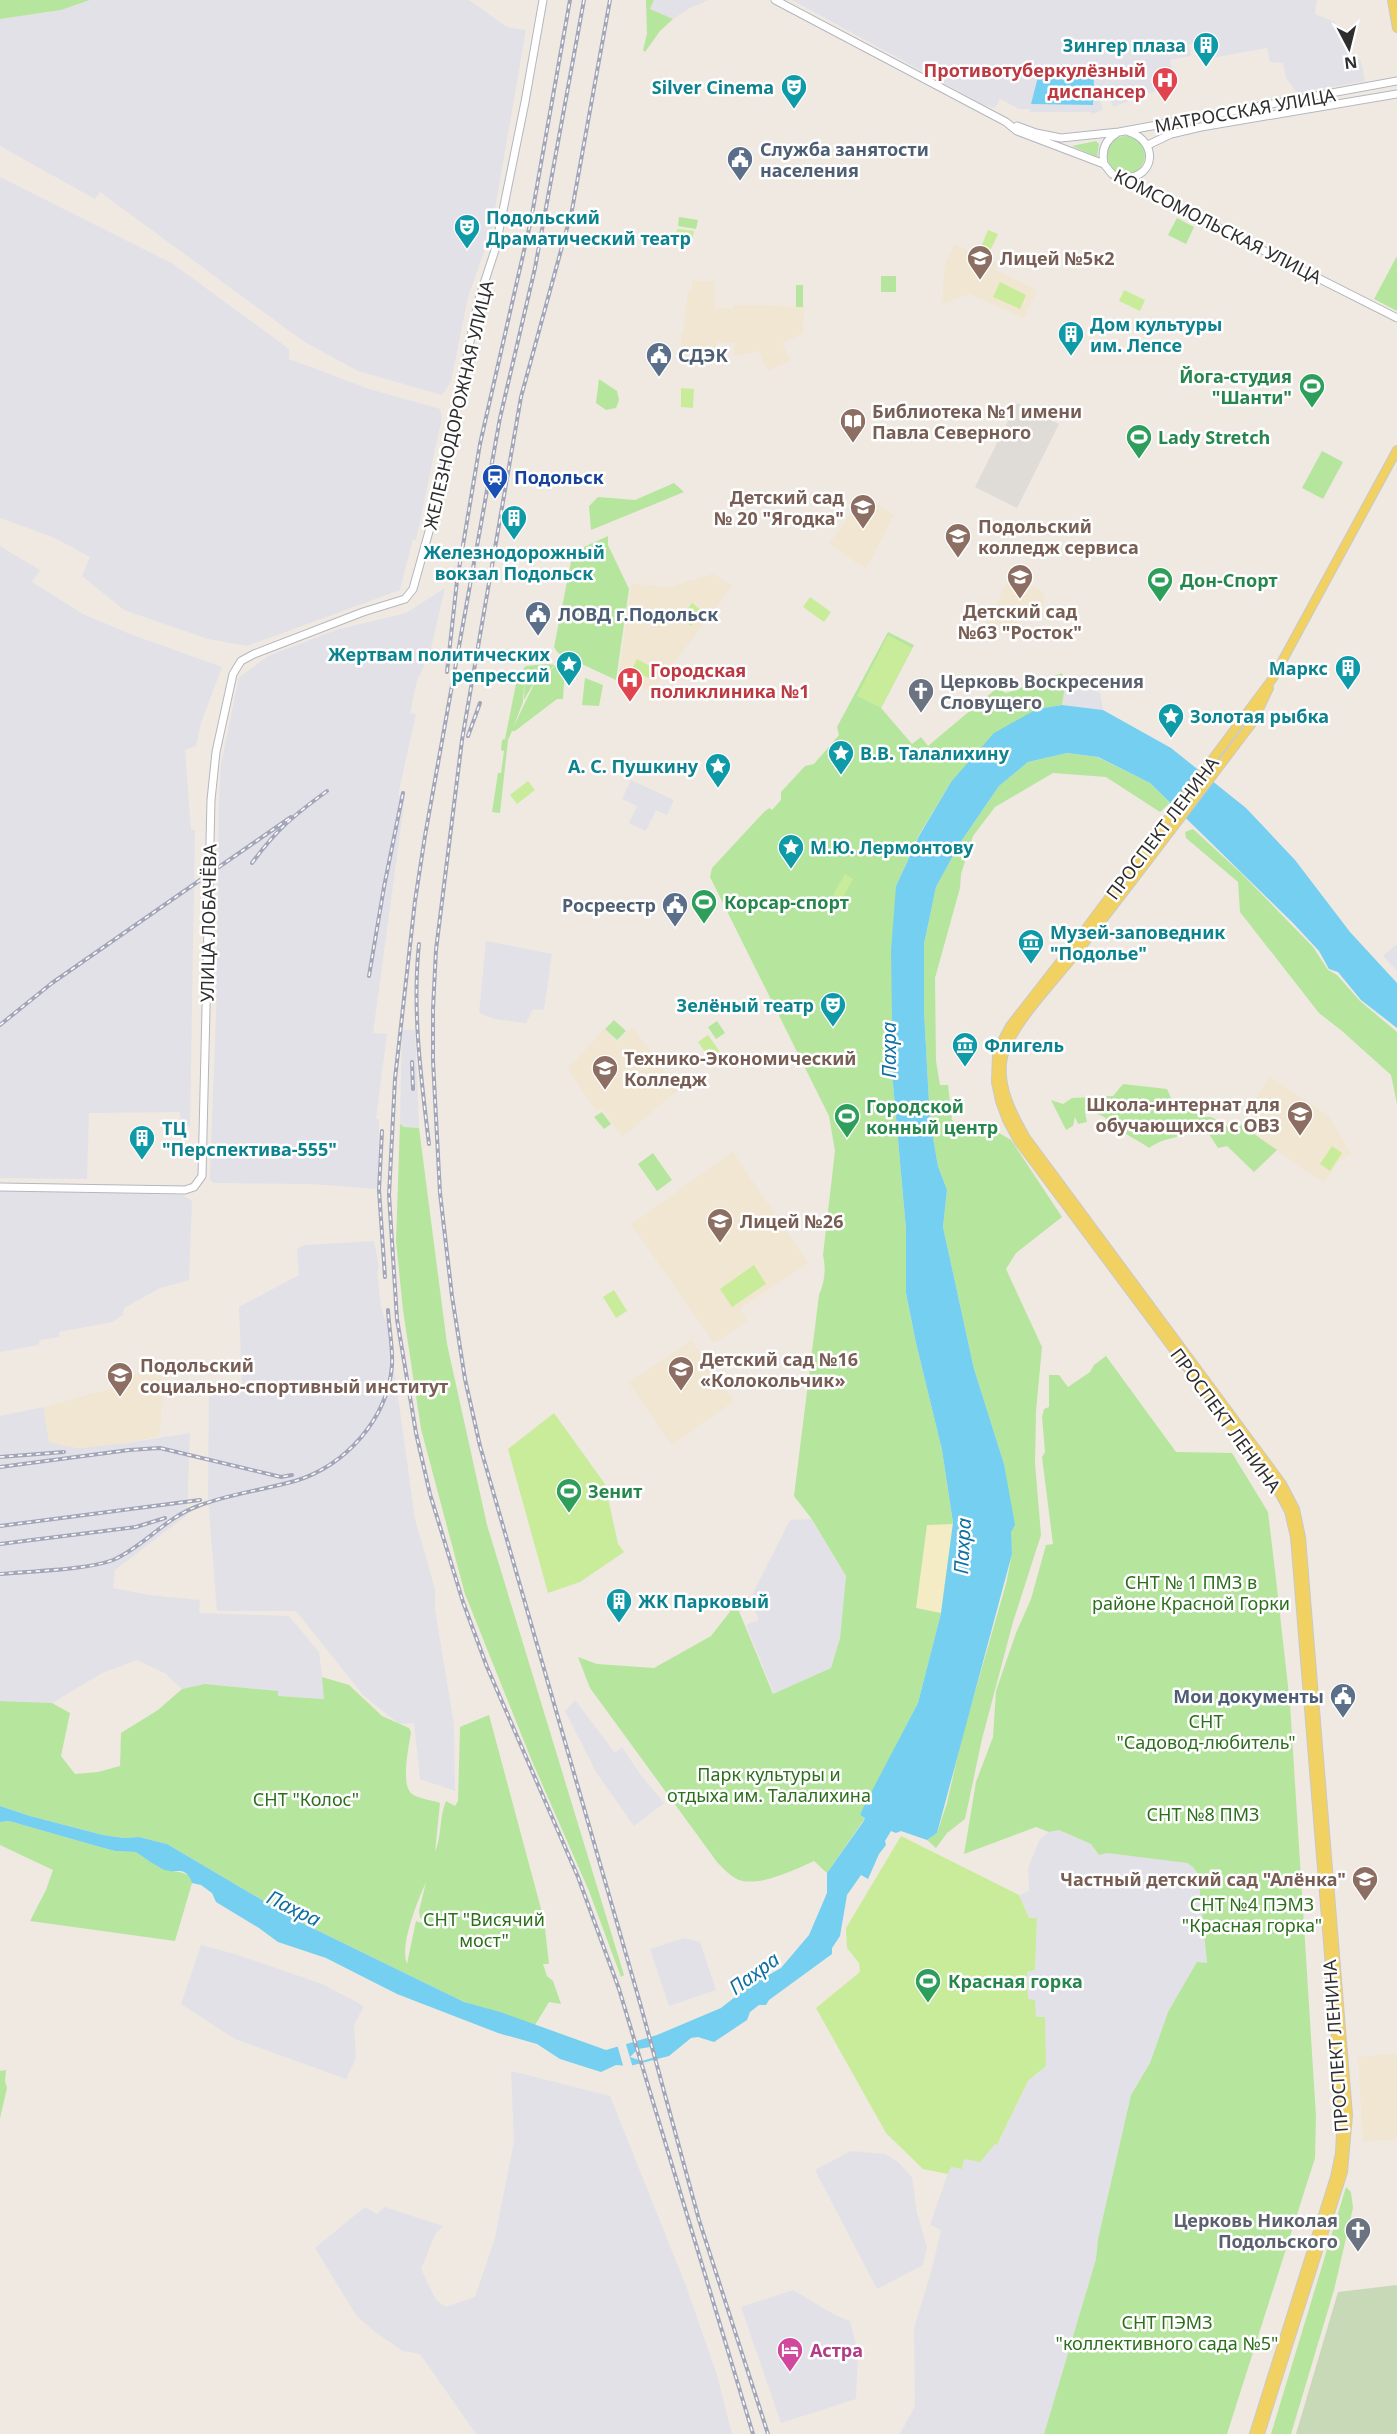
<svg xmlns="http://www.w3.org/2000/svg" width="1397" height="2434" viewBox="0 0 1397 2434" font-family="'Noto Sans',sans-serif">
  <style>
    .industrial { fill: #e3e1e8 }
    .education { fill: #f0e6d1 }
    .green { fill: #b6e59e; fill-rule: evenodd }
    .sand { fill: #f3ecc5 }
    .cemetery { fill: #c8d9b8 }
    .pitch { fill: #c9ec9a }
    .plaza { fill: #dfdcd8 }
    .water { fill: #75cff0; fill-rule: evenodd }
    .pier { fill: #efe9e1 }
    .lines { fill: none; stroke-linecap: round; stroke-linejoin: round }
    .secondary-casing { stroke: #b4b7c1; stroke-width: 9 }
    .primary-casing { stroke: #c9c9c9; stroke-width: 10 }
    .secondary { stroke: #fff; stroke-width: 7 }
    .primary { stroke: #f2d163; stroke-width: 8 }
    .rail-casing { stroke: #a3a6b8; stroke-width: 4 }
    .rail { stroke: #fff; stroke-width: 1.5; stroke-dasharray: 4.5; stroke-linecap: butt }
    .labels { text-anchor: middle; dominant-baseline: central; stroke-width: 5; stroke-linejoin: round; paint-order: stroke }
    .culture-label { font-size: 18px; font-weight: bold; fill: #0d838f; stroke: #fff; text-anchor: start }
    .health-label { font-size: 18px; font-weight: bold; fill: #be3a42; stroke: #fff; text-anchor: end }
    .street-label { font-size: 18px; fill: #2e2e2e; stroke: #fff }
    .service-label { font-size: 18px; font-weight: bold; fill: #4e5e75; stroke: #fff; text-anchor: start }
    .education-label { font-size: 18px; font-weight: bold; fill: #785e54; stroke: #fff; text-anchor: start }
    .leisure-label { font-size: 18px; font-weight: bold; fill: #27864d; stroke: #fff; text-anchor: start }
    .transit-label { font-size: 18px; font-weight: bold; fill: #164399; stroke: #fff; text-anchor: start }
    .worship-label { font-size: 18px; font-weight: bold; fill: #5b616d; stroke: #fff; text-anchor: start }
    .park-label { font-size: 18px; fill: #2c6e1b; stroke: #fff }
    .hotel-label { font-size: 18px; font-weight: bold; fill: #b23c85; stroke: #fff; text-anchor: start }
    .water-label { font-size: 20px; font-style: italic; fill: #0d6fa3; stroke: #fff }
  </style>
  <rect width="100%" height="100%" fill="#efe9e1"/>
  <path class="industrial" d="M90,0H469L507,27L526,30L491,232L468,297L451,382L442,395L358,371L303,341L100,192L95,199L0,146V19L61,10Z
    M654,0H709L690,8L673,19L650,9Z
    M792,0H1317L1315,14L1335,22L1341,43L1361,61L1365,81L1297,93L1286,78L1283,63L1270,62L1267,48L1206,59L1203,43L1189,45L1191,56L1170,60L1174,80L1165,82L1166,87L1113,107L1109,94L1099,97L1103,110L1092,114L1091,112H1030V109H1019L1000,99L995,108L984,105Z
    M0,177L173,264L289,349V359L369,389L440,409L442,417L416,540L413,539L400,590L247,646L208,639L124,610L82,576L90,557L55,538L0,518Z
    M0,546L40,570L32,582L83,614L130,634L222,667L201,723L196,746L185,750L191,830H195L190,1126L180,1125V1112L89,1113L87,1179L0,1178Z
    M445,588L430,653L417,681L410,713L416,714L398,795L405,797L373,1033L387,1034L376,1118L379,1120L378,1189L311,1184L214,1183L210,1180V1171L216,1016L219,798L221,764L239,677L268,656L336,630L406,613Z
    M1083,685L1100,693L1103,710L1062,705L1065,686Z
    M631,780L674,800L667,815L656,810L646,831L629,823L637,806L622,799Z
    M486,941L552,954L544,1010L533,1009L526,1023L495,1019L479,1013Z
    M1397,944V971L1383,956Z
    M402,1030H415L419,1128L404,1127L400,1124Z
    M0,1190L183,1195L192,1201L189,1280L160,1288L124,1308L123,1315L112,1322L59,1332L60,1337L40,1340L38,1345L0,1352Z
    M374,1241L379,1267L377,1271L381,1307L385,1320H391L394,1368L415,1519L435,1589V1609L454,1725L455,1791L420,1779L414,1723L399,1724L363,1695L296,1611H217L208,1498L209,1390L242,1386L239,1307L299,1275L297,1249L305,1245Z
    M44,1407L49,1442L78,1448L126,1443L190,1433L187,1515L115,1570L113,1588L149,1595L200,1600L199,1613L289,1616L319,1652L325,1699L278,1696L277,1691L205,1684L182,1689L166,1674L137,1660L102,1673L52,1703L0,1701V1416Z
    M811,1519L846,1576L840,1638L831,1668L774,1694L746,1625L759,1620L750,1599L790,1520Z
    M575,1700L615,1753L622,1747L640,1774L664,1803L634,1826L596,1772L565,1711Z
    M1059,1830L1091,1844L1099,1855L1107,1853L1187,1863L1193,1867L1198,1874L1207,1964L1168,2012L1150,2063L1131,2095L1098,2239L1096,2259L1044,2434H900L915,2406L914,2328L932,2269L941,2230L930,2225L950,2167L962,2169L964,2159L995,2143L998,2144L1028,2081L1039,2073L1036,2017L1028,2000L1027,1972L1035,1970L1037,1918H1029L1019,1895L1029,1891L1028,1868L1040,1839L1049,1832Z
    M684,1938L700,1942L716,1990L669,2006L650,1949Z
    M201,1945L235,1954L322,1984L364,2006L354,2025L356,2058L346,2079L235,2039L181,2004Z
    M511,2071L610,2096L686,2286L717,2375L732,2434H476L420,2354L403,2351L374,2331L356,2315L315,2248L365,2207L377,2214L385,2207L443,2226L435,2235L421,2269L436,2300L446,2307L475,2297L495,2238L514,2141Z
    M851,2151L885,2154L898,2162L912,2177L917,2213L927,2247L923,2265L877,2289L815,2170Z
    M793,2290L835,2315L850,2321L858,2353L856,2399L781,2423L741,2307Z"/>
  <path class="education" d="M955,244L997,264L995,270L1037,290L1024,318L970,294L942,304L945,265Z
    M714,279L715,308L733,309V305L804,307L803,333L782,343L790,361L768,371L758,351L734,356L735,343L717,342V357L699,359L681,355V334L684,330L688,291H692V281H711Z
    M864,495L894,515L866,569L829,544Z
    M713,574L732,586L652,692L618,678L632,583L666,588Z
    M1010,576L1044,592L1041,618L1024,609L1010,636L987,623Z
    M633,1027L678,1090L622,1137L601,1108L596,1111L568,1069L604,1029L617,1042Z
    M1269,1076L1329,1116L1351,1154L1339,1161L1324,1183L1241,1125Z
    M733,1152L808,1263L740,1309L747,1321L714,1343L631,1224Z
    M691,1340L734,1401L672,1445L629,1383Z
    M156,1362L165,1375L159,1436L126,1443L78,1448L49,1442L44,1407L110,1389Z
    M1397,2054V2139L1363,2142L1358,2057Z"/>
  <path class="green" d="M0,0H90L61,10L0,19Z
    M646,0H654L650,9L673,19L660,31L645,52L643,50L647,34Z
    M1107 155a19 19 0 1 1 38 0a19 19 0 1 1-38 0Z
    M1096,141L1099,144L1097,157L1072,146Z
    M679,217L698,220L696,229L678,226Z
    M1177,218L1194,227L1186,244L1168,235Z
    M1397,256V311L1374,299Z
    M881,276H896V292H881Z
    M796,285H803V307H796Z
    M599,379L617,391L619,400L616,408L606,410L596,403Z
    M1322,451L1343,462L1323,499L1302,488Z
    M674,483L684,492L591,530L589,506L598,497L635,500Z
    M608,536V545L629,589L616,680L558,653L554,647L573,552Z
    M888,632L914,645L881,708L912,744L921,737L928,746L997,688L1006,693L1062,673L1065,686L1062,705L1037,709L951,782L919,835L896,886L893,1084L906,1229V1293L916,1343L942,1450L953,1524L941,1613L918,1703L860,1815L865,1818L827,1873L814,1861C796,1869 755,1890 735,1878C728,1874 722,1867 717,1862L590,1688L578,1657L597,1664L654,1668L711,1636L736,1604L773,1694L831,1668L840,1638L846,1576L811,1518L794,1496L819,1295C825,1281 826,1270 823,1255L835,1151L829,1116L710,877L712,868L765,811L770,808L772,810L781,800V792L805,766L814,764L839,735L837,727Z
    M547,664L555,665L532,686L524,700L525,671L523,702L513,728L533,686L556,665L565,669L563,699H557L515,731H512L508,740L500,813L492,812L498,773H501L504,751L501,750L502,740L505,739L518,674L526,666Z
    M585,678L603,685L599,706L582,705Z
    M1067,753L1097,757L1150,783L1170,803L1160,812L1106,777L1053,773L995,807L973,836L961,874L960,888L935,978L936,1061L940,1085H948L952,1120L969,1129L989,1127L1011,1140L1062,1217L1016,1253L1006,1269L1042,1347L1036,1411L1035,1463L1041,1535L1013,1622L982,1739L965,1819L947,1833L936,1848L927,1840L937,1833L947,1803L962,1737L1006,1584L1012,1554L1004,1464L974,1369L943,1227L947,1190L938,1166L930,1122L924,1011V944L936,887L960,843L999,786L1028,762Z
    M1193,829L1241,873L1313,947L1328,970L1337,975L1360,1001L1397,1032V1104L1391,1075L1342,1031L1319,1013L1240,912L1238,882L1186,838L1185,832Z
    M614,1020L626,1031L617,1040L605,1029Z
    M717,1021L725,1033L716,1039L708,1027Z
    M1123,1084L1167,1089L1171,1098L1202,1117H1211L1236,1131L1241,1125L1277,1150L1254,1172L1227,1146L1218,1148L1207,1131L1197,1128C1183,1139 1165,1136 1149,1148C1141,1142 1132,1138 1123,1132C1110,1123 1103,1111 1085,1112L1087,1122L1078,1124L1075,1117L1073,1126L1066,1130L1051,1100L1063,1104L1072,1098L1113,1096Z
    M602,1112L611,1124L604,1129L594,1117Z
    M400,1124L404,1127L419,1128L447,1344L487,1525L624,1975L621,1977L589,1891L532,1761L465,1594L421,1429L403,1310L396,1241Z
    M653,1153L672,1180L657,1191L638,1164Z
    M1106,1356L1176,1452L1232,1453L1268,1512L1276,1579L1290,1704L1316,2116L1315,2158L1227,2434H1044L1096,2259L1098,2239L1131,2095L1150,2063L1168,2012L1197,1962L1207,1963L1198,1874L1193,1867L1187,1863L1107,1853L1099,1855L1091,1844L1059,1830L1049,1832L1036,1827L964,1854L976,1782L993,1737L996,1691L1016,1633L1031,1599L1046,1545L1053,1544L1042,1457L1045,1452L1042,1417L1044,1409L1049,1407V1375H1059L1068,1387L1090,1372L1094,1365Z
    M322,1677L349,1685L382,1716L409,1728L411,1732C409,1746 400,1785 412,1794C419,1799 432,1800 440,1803L435,1852C442,1836 439,1817 446,1801L455,1806L458,1801L460,1727L489,1715L544,1920L549,1964H543L547,1976L553,1981L561,2004L549,2002L535,2025L464,2002L296,1920L167,1844L139,1837L124,1838L103,1835L30,1816L0,1806V1701L52,1703L70,1713L61,1756L75,1774L98,1772L120,1766L121,1733L158,1710L182,1689L205,1684L278,1691V1696L324,1699ZM426,1882L419,1911L420,1918L423,1919L421,1923L416,1921L407,1964C399,1946 418,1900 426,1882Z
    M9,1821L100,1847L115,1851L136,1852C140,1855 161,1869 166,1870C176,1872 181,1871 190,1876L192,1883L175,1941L30,1921L46,1890L53,1870L0,1845V1822Z
    M6,2070L5,2081L7,2088L0,2118V2071Z
    M1346,2187L1351,2192L1353,2208L1334,2290L1291,2434H1271Z"/>
  <path class="sand" d="M953,1524L941,1613L916,1608L927,1525Z"/>
  <path class="cemetery" d="M1397,2285V2434H1296L1338,2292Z"/>
  <path class="pitch" d="M677,229L694,231L692,240L676,237Z
    M988,230L998,234L990,251L981,247Z
    M1000,282L1026,295L1020,309L993,297Z
    M1124,290L1145,300L1140,311L1119,301Z
    M681,388L694,389L693,408L681,407Z
    M810,597L831,612L824,622L803,607Z
    M692,603L702,611L691,626L681,618Z
    M888,635L912,648L881,708L857,696Z
    M637,659L655,669L650,679L632,669Z
    M528,781L535,790L517,804L510,795Z
    M845,874L853,879L842,899L833,895Z
    M708,1035L720,1052L710,1059L698,1042Z
    M1332,1146L1342,1153L1330,1171L1320,1164Z
    M754,1265L766,1284L732,1307L720,1289Z
    M614,1290L627,1311L616,1318L603,1297Z
    M554,1413L605,1484L618,1544L624,1552L580,1582L548,1593L508,1449Z
    M901,1836L1019,1895L1029,1918H1037L1035,1970L1027,1972L1028,1999L1035,2000L1036,2017H1045L1046,2066L1028,2081L997,2145L995,2144L980,2162L964,2159L962,2169L951,2167L948,2174L923,2169L886,2133L816,2008L860,1972L859,1963L847,1948L846,1928Z"/>
  <path class="plaza" d="M1017,403L1059,424L1017,508L975,487Z"/>
  <path class="water" d="M1039,73L1094,77L1093,105L1031,104Z
    M1062,705L1103,710L1171,748L1246,808L1295,860L1350,932L1397,983V1028L1361,1000L1338,972L1329,969L1319,951L1293,923L1150,783L1098,757L1067,753L1028,762L999,786L960,843L936,887L924,944V1011L930,1121L938,1166L947,1190L943,1227L974,1369L1004,1464L1015,1525L1011,1532L1012,1554L937,1833L927,1840L901,1831L896,1833L891,1831L885,1841L886,1845L879,1854L868,1879L861,1875L847,1895L840,1936L832,1948V1954L769,2000L766,2005H759L750,2012L747,2020L714,2042L698,2037L691,2038L669,2056L630,2066L616,2065L601,2072L560,2059L537,2044L498,2033L397,1994L326,1958L278,1942L259,1928L216,1902L212,1893L201,1885L192,1883C186,1865 177,1874 165,1870C161,1869 138,1854 136,1852L115,1851L100,1847L9,1821L0,1822V1806L30,1816L103,1835L124,1838L139,1837L167,1844L296,1920L464,2002L500,2012L606,2050L657,2035L721,2008L749,1986L781,1968L809,1935L827,1893V1873L863,1822L865,1818L860,1815L864,1806L918,1703L941,1613L953,1523L942,1450L916,1343L906,1293V1229L893,1084L891,951L896,886L919,836L951,782L994,733L1037,709ZM650,2047L654,2050L655,2057L642,2061L630,2057L638,2049Z"/>
  <path class="pier" d="M625,2041L633,2068L624,2069L617,2044Z"/>
  <g class="lines">
    <g class="secondary-casing">
      <path id="secondary" d="M775,0L1006,122L1017,131L1104,164L1112,174L1397,318
        M1017,126L1036,133L1061,138L1119,132L1397,81
        M1148,145L1171,134L1201,127L1397,94
        M1104,164C1101,150 1105,140 1117,133
        M1125,178C1156,177 1158,141 1129,132
        M0,1187L185,1190L194,1187L202,1176L211,800L216,752L233,674L241,661L254,654L363,612L405,599L413,589L438,499L478,302L495,250L525,102L543,0"/>
    </g>
    <g class="primary-casing">
      <path id="primary" d="M1392,0L1397,28
        M1254,2434L1335,2177L1340,2153L1342,2114L1295,1537L1289,1511L1276,1487L1019,1142L1007,1120L1000,1101L996,1082L997,1054L1001,1043L1010,1026L1081,935L1273,678L1397,450
        M1260,2434L1343,2172L1348,2115L1301,1537L1295,1509L1282,1484L1026,1138C1012,1114 997,1085 1003,1057C1010,1025 1061,974 1082,946C1140,872 1196,797 1253,722L1269,688"/>
    </g>
    <use href="#secondary" class="secondary"/>
    <use href="#primary" class="primary"/>
    <g class="rail-casing">
      <path id="rail" d="M584,0L535,268L500,418L425,836L415,901L395,1079L389,1195L397,1319L416,1433L430,1494L463,1602L487,1667L578,1877L619,1989L753,2434
        M610,0L572,210L521,397L462,740L436,950L433,1009V1061L440,1193L452,1296L465,1379L480,1446L640,2003L699,2220L768,2434
        M447,672L457,581L480,444L531,220L570,0
        M468,736L480,703
        M252,863C277,829 293,816 327,791
        M419,944C412,1010 421,1078 429,1144
        M369,976L384,887L403,793
        M0,1025L52,983L291,817
        M412,1062L413,1089
        M382,1131L379,1190L385,1277
        M0,1457L64,1452
        M0,1467L129,1450L160,1448L281,1477L292,1475
        M0,1526L200,1500
        M0,1544L136,1527L165,1518
        M0,1574C30,1571 87,1570 113,1560C143,1547 165,1518 198,1506C229,1494 263,1490 295,1481C345,1466 388,1419 392,1365C393,1348 389,1328 388,1310"/>
    </g>
    <use href="#rail" class="rail"/>
  </g>
  <defs>
    <g id="building-pin" transform="scale(1.35)"><path d="M0 17L-7.5 6A9.5 9.5 0 1 1 7.5 6Z" fill="#0f9aa8" stroke="#fff"/><path d="M-4-6H4V6H1V3H-1V6H-4ZM-2.5-4.3h1.7v1.8h-1.7ZM.8-4.3h1.7v1.8H.8ZM-2.5-1h1.7V.8h-1.7ZM.8-1h1.7V.8H.8Z" fill="#fff"/></g>
    <g id="hospital-pin" transform="scale(1.35)"><path d="M0 17L-7.5 6A9.5 9.5 0 1 1 7.5 6Z" fill="#e0444e" stroke="#fff"/><path d="M-5-5h3v3.5h4V-5h3V5h-3V1.5h-4V5h-3Z" fill="#fff"/></g>
    <g id="theatre-pin" transform="scale(1.35)"><path d="M0 17L-7.5 6A9.5 9.5 0 1 1 7.5 6Z" fill="#0f9aa8" stroke="#fff"/><path d="M-5-5.5Q0-4 5-5.5V0Q5 5 0 6Q-5 5-5 0ZM-3.3-2.5H-1v1.5H-3.3ZM1-2.5H3.3v1.5H1ZM-2.8 1Q0 5.5 2.8 1Z" fill="#fff"/></g>
    <g id="civic-pin" transform="scale(1.35)"><path d="M0 17L-7.5 6A9.5 9.5 0 1 1 7.5 6Z" fill="#5c6f8a" stroke="#fff"/><path d="M-.6-6.5H3V-4.5H.6V-3L4-1V1h2V6H-6V1h2V-1L-.6-3ZM-1.2 2.5V6h2.4V2.5Z" fill="#fff"/></g>
    <g id="school-pin" transform="scale(1.35)"><path d="M0 17L-7.5 6A9.5 9.5 0 1 1 7.5 6Z" fill="#8d6e63" stroke="#fff"/><path d="M0-5L7-2L0 1L-7-2ZM-4 1L0 2.5L4 1V4Q0 6-4 4Z" fill="#fff"/></g>
    <g id="stadium-pin" transform="scale(1.35)"><path d="M0 17L-7.5 6A9.5 9.5 0 1 1 7.5 6Z" fill="#2e9e5b" stroke="#fff"/><path d="M0-5a6.5 5 0 1 0 0 10a6.5 5 0 1 0 0-10ZM-3.5-1.8h7v3.6h-7Z" fill="#fff"/></g>
    <g id="library-pin" transform="scale(1.35)"><path d="M0 17L-7.5 6A9.5 9.5 0 1 1 7.5 6Z" fill="#8d6e63" stroke="#fff"/><path d="M-6-4Q-3-5.5-.7-3.5V5Q-3 3-6 4ZM6-4Q3-5.5 .7-3.5V5Q3 3 6 4Z" fill="#fff"/></g>
    <g id="station-pin" transform="scale(1.35)"><path d="M0 17L-7.5 6A9.5 9.5 0 1 1 7.5 6Z" fill="#1a4fb4" stroke="#fff"/><path d="M-3-6H3Q5-6 5-4V2Q5 4 3 4L4.5 6H3L1.5 4h-3L-3 6H-4.5L-3 4Q-5 4-5 2V-4Q-5-6-3-6ZM-3.5-4v3h7v-3ZM-3.5 1v1.5H-2V1ZM2 1v1.5H3.5V1Z" fill="#fff"/></g>
    <g id="university-pin" transform="scale(1.35)"><path d="M0 17L-7.5 6A9.5 9.5 0 1 1 7.5 6Z" fill="#8d6e63" stroke="#fff"/><path d="M0-5L7-2L0 1L-7-2ZM-4 1L0 2.5L4 1V4Q0 6-4 4Z" fill="#fff"/></g>
    <g id="sight-pin" transform="scale(1.35)"><path d="M0 17L-7.5 6A9.5 9.5 0 1 1 7.5 6Z" fill="#0f9aa8" stroke="#fff"/><path d="M0-6L1.8-2.2L6-1.7L2.9 1.2L3.7 5.4L0 3.3L-3.7 5.4L-2.9 1.2L-6-1.7L-1.8-2.2Z" fill="#fff"/></g>
    <g id="church-pin" transform="scale(1.35)"><path d="M0 17L-7.5 6A9.5 9.5 0 1 1 7.5 6Z" fill="#6b7280" stroke="#fff"/><path d="M-1.2-6h2.4v3.5h3.3v2.4h-3.3V6h-2.4V-.1h-3.3v-2.4h3.3Z" fill="#fff"/></g>
    <g id="museum-pin" transform="scale(1.35)"><path d="M0 17L-7.5 6A9.5 9.5 0 1 1 7.5 6Z" fill="#0f9aa8" stroke="#fff"/><path d="M0-6L6-3V-2H-6V-3ZM-5-1h2V3h-2ZM-1-1h2V3h-2ZM3-1h2V3H3ZM-6 4H6V6H-6Z" fill="#fff"/></g>
    <g id="hotel-pin" transform="scale(1.35)"><path d="M0 17L-7.5 6A9.5 9.5 0 1 1 7.5 6Z" fill="#d1479c" stroke="#fff"/><path d="M-6-4.5h1.5V1H6V5H4.5V3h-9V5H-6ZM-4 0a1.8 1.8 0 1 1 3.6 0ZM.5 0V-2.5h3Q6-2.5 6 0Z" fill="#fff"/></g>
  </defs>
  <g fill-rule="evenodd">
    <use href="#building-pin" x="1206" y="45"/>
    <use href="#hospital-pin" x="1165" y="80"/>
    <use href="#theatre-pin" x="794" y="87"/>
    <use href="#civic-pin" x="740" y="159"/>
    <use href="#theatre-pin" x="467" y="227"/>
    <use href="#school-pin" x="980" y="258"/>
    <use href="#building-pin" x="1071" y="334"/>
    <use href="#civic-pin" x="659" y="355"/>
    <use href="#stadium-pin" x="1312" y="386"/>
    <use href="#library-pin" x="853" y="421"/>
    <use href="#stadium-pin" x="1139" y="437"/>
    <use href="#station-pin" x="495" y="477"/>
    <use href="#school-pin" x="863" y="507"/>
    <use href="#building-pin" x="514" y="518"/>
    <use href="#university-pin" x="958" y="536"/>
    <use href="#school-pin" x="1020" y="577"/>
    <use href="#stadium-pin" x="1160" y="580"/>
    <use href="#civic-pin" x="538" y="614"/>
    <use href="#sight-pin" x="569" y="664"/>
    <use href="#building-pin" x="1348" y="668"/>
    <use href="#hospital-pin" x="630" y="680"/>
    <use href="#church-pin" x="921" y="691"/>
    <use href="#sight-pin" x="1171" y="716"/>
    <use href="#sight-pin" x="841" y="753"/>
    <use href="#sight-pin" x="718" y="766"/>
    <use href="#sight-pin" x="791" y="847"/>
    <use href="#stadium-pin" x="704" y="902"/>
    <use href="#civic-pin" x="675" y="905"/>
    <use href="#museum-pin" x="1031" y="942"/>
    <use href="#theatre-pin" x="833" y="1005"/>
    <use href="#museum-pin" x="965" y="1045"/>
    <use href="#university-pin" x="605" y="1068"/>
    <use href="#school-pin" x="1300" y="1114"/>
    <use href="#stadium-pin" x="847" y="1116"/>
    <use href="#building-pin" x="142" y="1138"/>
    <use href="#school-pin" x="720" y="1221"/>
    <use href="#school-pin" x="681" y="1369"/>
    <use href="#university-pin" x="120" y="1375"/>
    <use href="#stadium-pin" x="569" y="1491"/>
    <use href="#building-pin" x="619" y="1601"/>
    <use href="#civic-pin" x="1343" y="1696"/>
    <use href="#school-pin" x="1365" y="1879"/>
    <use href="#stadium-pin" x="928" y="1981"/>
    <use href="#church-pin" x="1358" y="2230"/>
    <use href="#hotel-pin" x="790" y="2350"/>
  </g>
  <g class="labels">
    <g class="culture-label">
      <text x="1186" y="45" text-anchor="end">Зингер плаза</text>
      <text x="774" y="87" text-anchor="end">Silver Cinema</text>
      <text x="486" y="217">Подольский<tspan x="486" dy="21">Драматический театр</tspan></text>
      <text x="1090" y="324">Дом культуры<tspan x="1090" dy="21">им. Лепсе</tspan></text>
      <text x="514" y="552" text-anchor="middle">Железнодорожный<tspan x="514" dy="21">вокзал Подольск</tspan></text>
      <text x="550" y="654" text-anchor="end">Жертвам политических<tspan x="550" dy="21">репрессий</tspan></text>
      <text x="1328" y="668" text-anchor="end">Маркс</text>
      <text x="1190" y="716">Золотая рыбка</text>
      <text x="860" y="753">В.В. Талалихину</text>
      <text x="698" y="766" text-anchor="end">А. С. Пушкину</text>
      <text x="810" y="847">М.Ю. Лермонтову</text>
      <text x="1050" y="932">Музей-заповедник<tspan x="1050" dy="21">"Подолье"</tspan></text>
      <text x="814" y="1005" text-anchor="end">Зелёный театр</text>
      <text x="984" y="1045">Флигель</text>
      <text x="162" y="1128">ТЦ<tspan x="162" dy="21">"Перспектива-555"</tspan></text>
      <text x="638" y="1601">ЖК Парковый</text>
    </g>
    <g class="health-label">
      <text x="1146" y="70">Противотуберкулёзный<tspan x="1146" dy="21">диспансер</tspan></text>
      <text x="650" y="670" text-anchor="start">Городская<tspan x="650" dy="21">поликлиника №1</tspan></text>
    </g>
    <g class="street-label">
      <text transform="translate(1245 110) rotate(-10)">МАТРОССКАЯ УЛИЦА</text>
      <text transform="translate(1218 226) rotate(27)">КОМСОМОЛЬСКАЯ УЛИЦА</text>
      <text transform="translate(458 405) rotate(-77)">ЖЕЛЕЗНОДОРОЖНАЯ УЛИЦА</text>
      <text transform="translate(1162 828) rotate(-53)">ПРОСПЕКТ ЛЕНИНА</text>
      <text transform="translate(208 923) rotate(-89)">УЛИЦА ЛОБАЧЁВА</text>
      <text transform="translate(1226 1420) rotate(54)">ПРОСПЕКТ ЛЕНИНА</text>
      <text transform="translate(1335 2046) rotate(-94)">ПРОСПЕКТ ЛЕНИНА</text>
    </g>
    <g class="service-label">
      <text x="760" y="149">Служба занятости<tspan x="760" dy="21">населения</tspan></text>
      <text x="678" y="355">СДЭК</text>
      <text x="558" y="614">ЛОВД г.Подольск</text>
      <text x="656" y="905" text-anchor="end">Росреестр</text>
      <text x="1324" y="1696" text-anchor="end">Мои документы</text>
    </g>
    <g class="education-label">
      <text x="1000" y="258">Лицей №5к2</text>
      <text x="872" y="411">Библиотека №1 имени<tspan x="872" dy="21">Павла Северного</tspan></text>
      <text x="844" y="497" text-anchor="end">Детский сад<tspan x="844" dy="21">№ 20 "Ягодка"</tspan></text>
      <text x="978" y="526">Подольский<tspan x="978" dy="21">колледж сервиса</tspan></text>
      <text x="1020" y="611" text-anchor="middle">Детский сад<tspan x="1020" dy="21">№63 "Росток"</tspan></text>
      <text x="624" y="1058">Технико-Экономический<tspan x="624" dy="21">Колледж</tspan></text>
      <text x="1280" y="1104" text-anchor="end">Школа-интернат для<tspan x="1280" dy="21">обучающихся с ОВЗ</tspan></text>
      <text x="740" y="1221">Лицей №26</text>
      <text x="700" y="1359">Детский сад №16<tspan x="700" dy="21">«Колокольчик»</tspan></text>
      <text x="140" y="1365">Подольский<tspan x="140" dy="21">социально-спортивный институт</tspan></text>
      <text x="1346" y="1879" text-anchor="end">Частный детский сад "Алёнка"</text>
    </g>
    <g class="leisure-label">
      <text x="1292" y="376" text-anchor="end">Йога-студия<tspan x="1292" dy="21">"Шанти"</tspan></text>
      <text x="1158" y="437">Lady Stretch</text>
      <text x="1180" y="580">Дон-Спорт</text>
      <text x="724" y="902">Корсар-спорт</text>
      <text x="866" y="1106">Городской<tspan x="866" dy="21">конный центр</tspan></text>
      <text x="588" y="1491">Зенит</text>
      <text x="948" y="1981">Красная горка</text>
    </g>
    <g class="transit-label">
      <text x="514" y="477">Подольск</text>
    </g>
    <g class="worship-label">
      <text x="940" y="681">Церковь Воскресения<tspan x="940" dy="21">Словущего</tspan></text>
      <text x="1338" y="2220" text-anchor="end">Церковь Николая<tspan x="1338" dy="21">Подольского</tspan></text>
    </g>
    <g class="park-label">
      <text x="1191" y="1582">СНТ № 1 ПМЗ в<tspan x="1191" dy="21">районе Красной Горки</tspan></text>
      <text x="1206" y="1721">СНТ<tspan x="1206" dy="21">"Садовод-любитель"</tspan></text>
      <text x="769" y="1774">Парк культуры и<tspan x="769" dy="21">отдыха им. Талалихина</tspan></text>
      <text x="306" y="1799">СНТ "Колос"</text>
      <text x="1203" y="1814">СНТ №8 ПМЗ</text>
      <text x="1252" y="1904">СНТ №4 ПЭМЗ<tspan x="1252" dy="21">"Красная горка"</tspan></text>
      <text x="484" y="1919">СНТ "Висячий<tspan x="484" dy="21">мост"</tspan></text>
      <text x="1167" y="2322">СНТ ПЭМЗ<tspan x="1167" dy="21">"коллективного сада №5"</tspan></text>
    </g>
    <g class="hotel-label">
      <text x="810" y="2350">Астра</text>
    </g>
    <g class="water-label">
      <text transform="translate(888 1050) rotate(-90)">Пахра</text>
      <text transform="translate(962 1546) rotate(-87)">Пахра</text>
      <text transform="translate(294 1908) rotate(26)">Пахра</text>
      <text transform="translate(754 1973) rotate(-36)">Пахра</text>
    </g>
  </g>
  <g transform="translate(1349 48) rotate(173)" stroke="#ffffff" stroke-width="4.5" paint-order="stroke">
  <path d="M0-4.5L10 22L0 15L-10 22Z" fill="#2e2e2e"/>
  <text y="-9" font-size="16" font-weight="bold" text-anchor="middle" fill="#2e2e2e">N</text>
  </g>
</svg>
